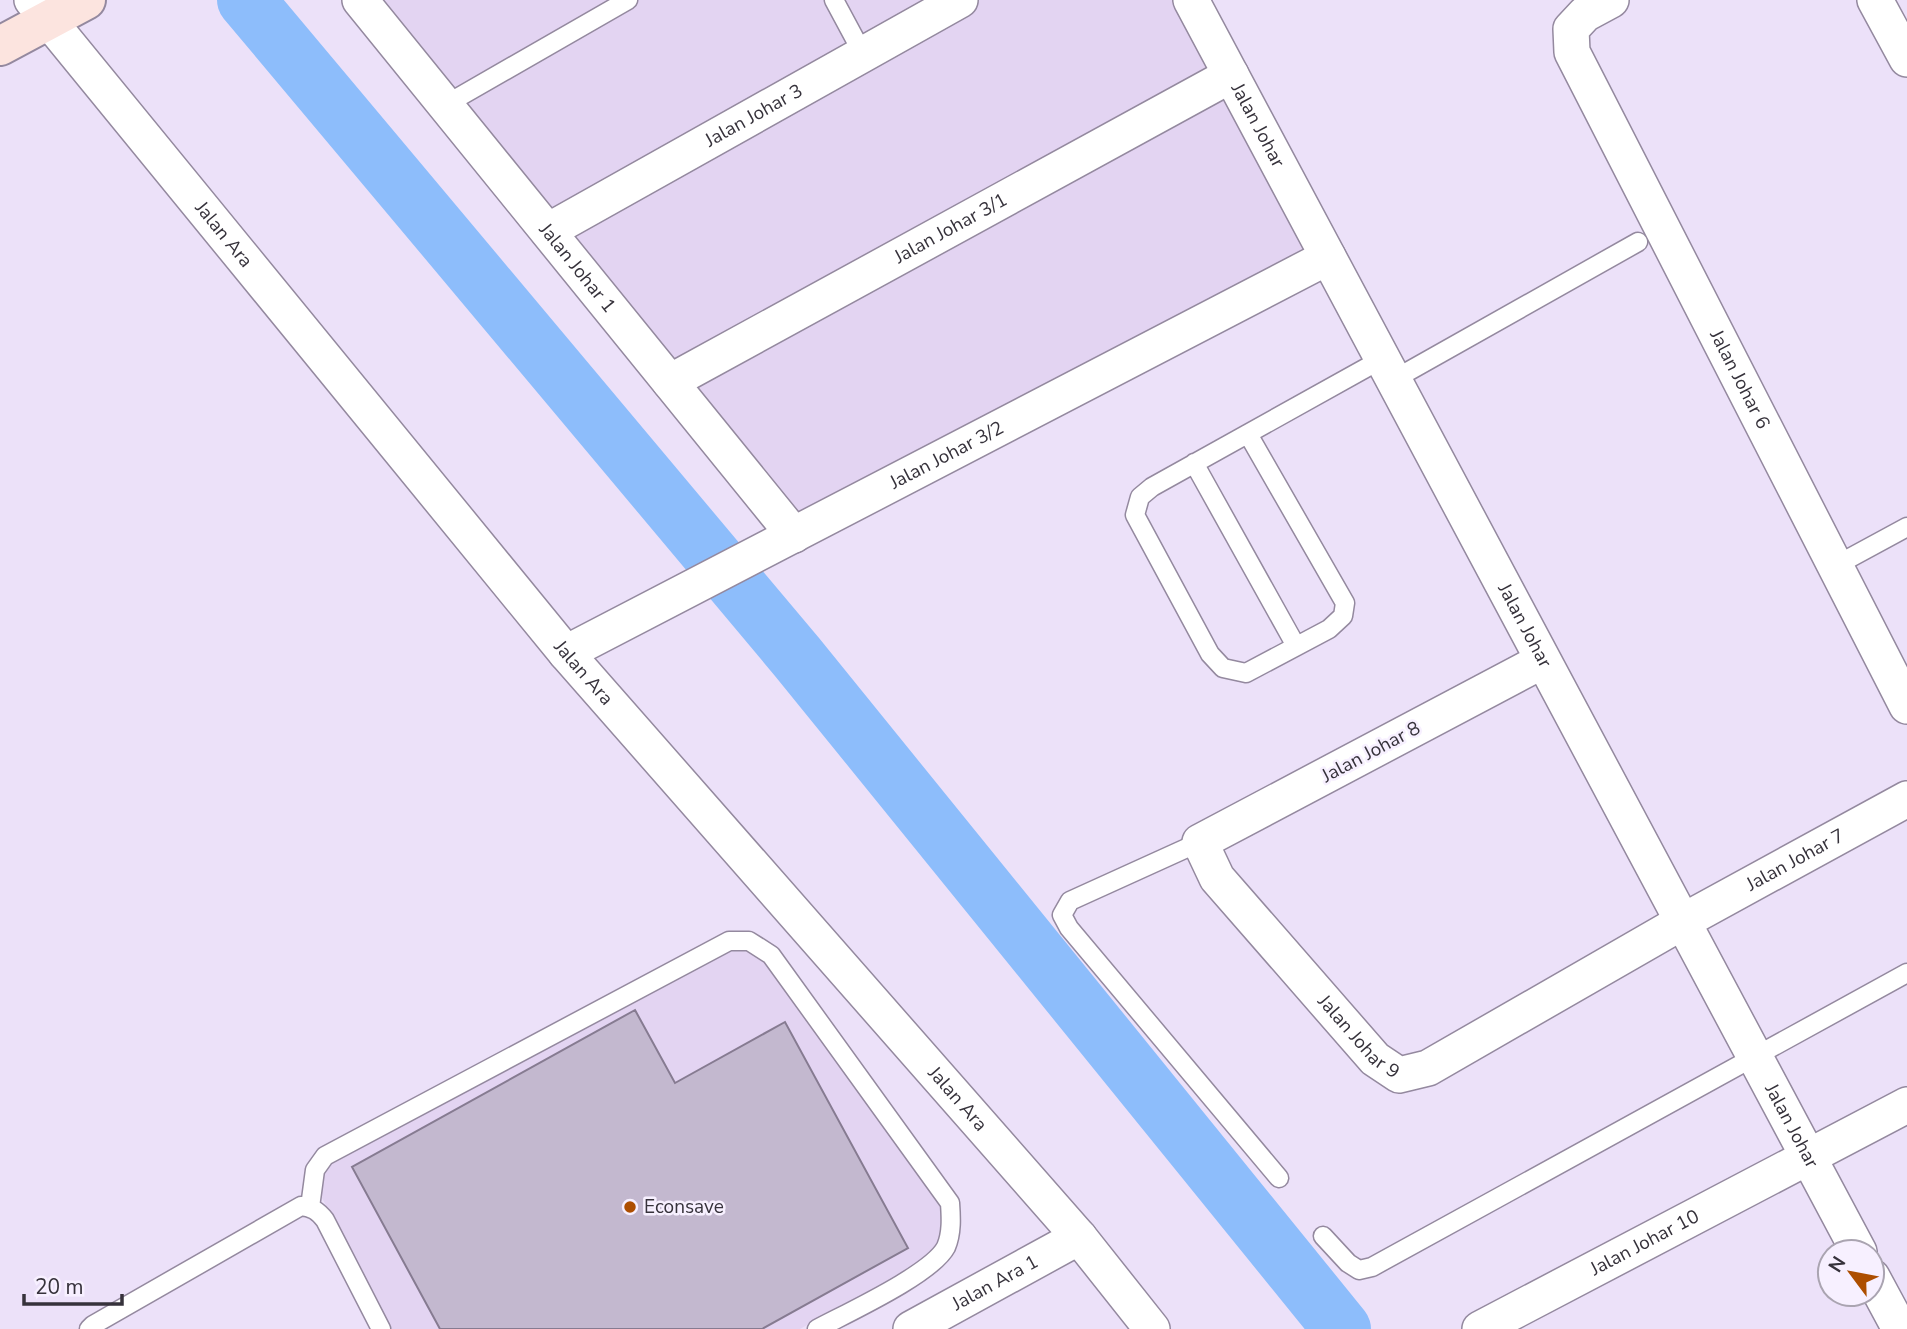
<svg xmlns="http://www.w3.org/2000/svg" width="1907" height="1329" viewBox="0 0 1907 1329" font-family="'Nunito Sans',sans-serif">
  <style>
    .built { fill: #e3d4f2 }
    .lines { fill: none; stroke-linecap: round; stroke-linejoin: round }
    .river { stroke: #8dbdfb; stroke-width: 58 }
    .building { fill: #c3b8cf; stroke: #867b91; stroke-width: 2 }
    .lane-casing { stroke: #94899f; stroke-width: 21 }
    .street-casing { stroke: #94899f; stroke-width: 38 }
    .secondary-casing { stroke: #94899f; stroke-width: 42 }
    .lane { stroke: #fff; stroke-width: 18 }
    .street { stroke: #fff; stroke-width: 35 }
    .secondary { stroke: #fce4df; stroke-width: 38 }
    .poi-dot { fill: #ad4e00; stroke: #f7f0ff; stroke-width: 2.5 }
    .labels { text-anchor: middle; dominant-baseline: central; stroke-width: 5; stroke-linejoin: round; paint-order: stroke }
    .street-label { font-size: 19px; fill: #36323b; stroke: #f7f0ff }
    .poi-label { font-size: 19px; fill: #36323b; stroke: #f7f0ff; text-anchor: start }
  </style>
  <rect width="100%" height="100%" fill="#ece1f9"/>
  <path class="built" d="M375,0H1176L1312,254L797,520Z
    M744,947L767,962L941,1207L943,1224L939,1241L918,1264L800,1329H390L321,1196L324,1172L330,1163L729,949Z"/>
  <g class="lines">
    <path class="river" d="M246,0L797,657L1342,1329"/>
  </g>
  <path class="building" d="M635,1010L675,1083L785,1022L908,1248L762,1329H440L352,1167Z"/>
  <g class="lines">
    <g class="lane-casing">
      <path id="lane" d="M834,0L863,54
        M445,105L628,0
        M1393,380L1638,242
        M1248,434L1345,603L1343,616L1329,629L1246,673L1223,668L1210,654L1135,515L1140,497L1152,487L1382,359
        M1194,463L1296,646
        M1835,566L1907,527
        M1200,842L1070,901L1062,915L1069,928L1279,1178
        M310,1207L315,1170L325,1156L729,941H749L771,955L950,1203C951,1217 952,1233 946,1247C932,1274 847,1313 817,1329
        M1323,1236L1348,1263L1359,1270L1372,1267L1907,973
        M89,1329L93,1325L301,1206C312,1207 318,1211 325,1220L381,1329"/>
    </g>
    <g class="street-casing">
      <g id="street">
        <path id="s1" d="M32,0L566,653L1079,1237L1152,1329"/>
        <path id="s2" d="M360,0L794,535"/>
        <path id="s3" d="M1191,0L1859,1252"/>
        <path id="s4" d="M1611,0L1585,14L1571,29L1572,52L1907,706"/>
        <path d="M1875,0L1907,59"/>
        <path id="s5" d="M548,231L960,0"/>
        <path id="s6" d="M670,382L1231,75"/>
        <path id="s7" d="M566,653L1328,257"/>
        <path id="s8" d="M1542,661L1200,842L1217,878L1375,1059L1399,1075L1428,1068L1682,922L1907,799"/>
        <path d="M1872,1277L1900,1329"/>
        <path id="s9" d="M911,1329L1079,1237"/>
        <path id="s10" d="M1480,1329L1907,1105"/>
      </g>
    </g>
    <g class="secondary-casing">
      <path id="secondary" d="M0,46L86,0"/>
    </g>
    <use href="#lane" class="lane"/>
    <use href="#street" class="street"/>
    <use href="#secondary" class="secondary"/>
  </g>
  <circle class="poi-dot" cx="630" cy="1207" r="7"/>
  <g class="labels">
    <g class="street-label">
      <text stroke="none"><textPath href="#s5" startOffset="236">Jalan Johar 3</textPath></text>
      <text stroke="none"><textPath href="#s3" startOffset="142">Jalan Johar</textPath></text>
      <text stroke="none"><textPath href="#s6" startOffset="320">Jalan Johar 3/1</textPath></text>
      <text stroke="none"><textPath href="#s1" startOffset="303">Jalan Ara</textPath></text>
      <text stroke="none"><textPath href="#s2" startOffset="345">Jalan Johar 1</textPath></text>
      <text stroke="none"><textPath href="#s4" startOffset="441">Jalan Johar 6</textPath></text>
      <text stroke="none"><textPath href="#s7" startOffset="429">Jalan Johar 3/2</textPath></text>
      <text stroke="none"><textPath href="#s3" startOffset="709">Jalan Johar</textPath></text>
      <text stroke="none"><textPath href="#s1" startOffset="870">Jalan Ara</textPath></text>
      <text transform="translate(1371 752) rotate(-28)">Jalan Johar 8</text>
      <text stroke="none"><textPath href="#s8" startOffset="1148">Jalan Johar 7</textPath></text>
      <text stroke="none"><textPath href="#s8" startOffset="640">Jalan Johar 9</textPath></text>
      <text stroke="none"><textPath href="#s1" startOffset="1437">Jalan Ara</textPath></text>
      <text stroke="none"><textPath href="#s3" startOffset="1276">Jalan Johar</textPath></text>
      <text stroke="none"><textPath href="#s10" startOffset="186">Jalan Johar 10</textPath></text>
      <text stroke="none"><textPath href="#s9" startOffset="96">Jalan Ara 1</textPath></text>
    </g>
    <g class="poi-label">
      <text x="644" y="1207">Econsave</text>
    </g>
  </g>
  <g transform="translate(1851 1273) rotate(302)"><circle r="33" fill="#f7f0ff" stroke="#aaa4b1" stroke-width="2"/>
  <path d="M0-5L12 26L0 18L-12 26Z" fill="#ad4e00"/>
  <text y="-10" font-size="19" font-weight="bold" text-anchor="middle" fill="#36323b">N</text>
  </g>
  <path d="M24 1294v10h98v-10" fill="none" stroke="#36323b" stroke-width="3.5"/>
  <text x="35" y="1294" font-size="21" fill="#36323b" stroke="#f7f0ff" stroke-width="5" paint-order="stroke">20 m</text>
</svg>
